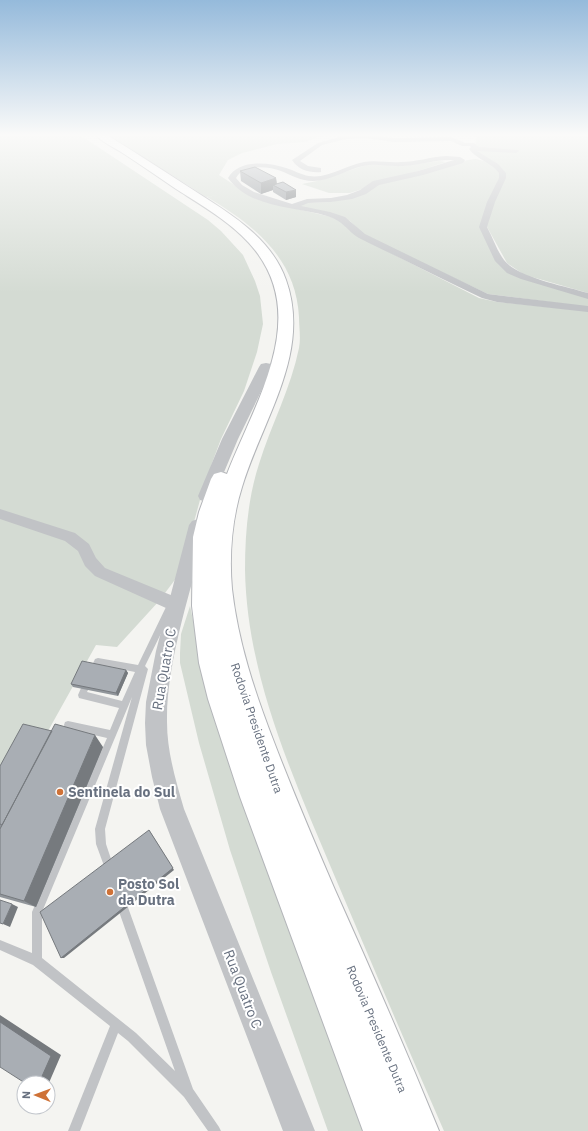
<svg xmlns="http://www.w3.org/2000/svg" width="588" height="1131" viewBox="0 0 588 1131" font-family="'IBM Plex Sans',sans-serif">
  <style>
    .green { fill: #d4dbd3 }
    .lines { fill: none; stroke-linecap: round; stroke-linejoin: round }
    .motorway-casing { stroke: #b3b5b9; stroke-width: 2 }
    .service { fill: #c1c3c6; fill-rule: evenodd }
    .minor { fill: #c1c3c6; fill-rule: evenodd }
    .tertiary { fill: #c1c3c6; fill-rule: evenodd }
    .motorway { fill: #fff; fill-rule: evenodd }
    .wall { fill: #91969b }
    .shaded-wall { fill: #767a7e }
    .building { fill: #a9aeb4; stroke: #767a7e }
    .poi-dot { fill: #cf7237; stroke: #fff; stroke-width: 1.5 }
    .labels { text-anchor: middle; dominant-baseline: central; stroke-width: 4; stroke-linejoin: round; paint-order: stroke }
    .street-label { font-size: 12px; fill: #67707f; stroke: #fff }
    .near-street-label { font-size: 14px; fill: #67707f; stroke: #fff }
    .near-poi-label { font-size: 14px; font-weight: bold; fill: #67707f; stroke: #fff; text-anchor: start }
  </style>
  <rect width="100%" height="100%" fill="#f4f4f1"/>
  <path class="green" d="M0,135H80L208,220L221,231L243,255L255,281L260,296L263,324L257,352L244,391L221,439L212,463L200,500L180,573L159,601L117,647L96,645L0,817Z
    M109,135H340L322,136L305,142L277,144L242,153L228,160L219,175L242,190L271,203L336,218L381,248L479,298L497,302L588,311V1131H444C407,1047 371,962 335,877C294,779 247,678 245,570C245,534 248,498 259,464C271,425 291,388 299,348C301,338 299,327 299,317C296,258 254,225 207,197L218,195L206,197Z
    M476,135H579L588,136V293L532,277L523,274L507,263L486,225L504,171L499,166L475,151Z
    M476,159L488,162L501,174L483,220L502,266L588,298V307L488,294L365,236L350,221L344,218L293,206L301,203L331,202L375,185L468,160Z
    M439,161L446,162L350,193H329L302,184L317,181L366,165L379,164L402,166Z
    M190,606L203,667L369,1131H328L271,972L230,850L199,743L180,663V653L181,634Z"/>
  <g class="lines">
    <g class="motorway-casing">
      <path id="motorway" d="M96,135H107C133,151 158,167 184,184C222,209 270,234 286,280C312,353 262,420 242,487C232,519 229,555 232,589C238,642 255,693 274,742C293,792 314,841 335,890C371,970 406,1050 439,1131H363L240,797L208,699L199,663L192,606L193,537L199,512L211,479L214,474L221,472L227,474C255,401 314,314 249,243C229,221 201,205 176,189C158,177 140,164 121,152C113,147 102,142 96,135Z"/>
    </g>
    <path class="service" d="M169,606L172,607L173,609L145,666L148,669L105,829L106,844L115,871L113,874L110,876L107,874L96,844L95,829L132,697L42,912V958L136,1033L175,1071L116,903L117,899L121,898L125,899L193,1089L219,1127L221,1131H208L184,1097L128,1041L118,1033L80,1131H68L110,1026L33,965L0,950V940L32,953V912L107,738L68,729L65,728L64,725L65,722L68,721L110,730L119,708L79,698L78,695L85,679L88,678L91,679L92,682L87,692L122,701L135,672L100,665L96,675L93,676L90,675L89,672L95,659L98,658L138,665L166,607Z"/>
    <path class="minor" d="M346,135H369L394,138L452,137L465,143H474L479,147L518,150L519,151L516,153L477,151L498,164L506,173V178L495,202L487,227C493,238 497,251 504,260C518,278 566,286 588,293V299L521,279L507,273L495,261L479,227L487,202L499,178V173C491,162 477,160 469,149L471,147L470,146H462L451,141L394,142L365,138L346,139L322,145L300,161L308,166L321,168V172C310,173 298,170 292,160L318,143Z
      M580,135H588V138L581,136Z
      M446,156L460,157L465,160L463,163L423,175L379,185L366,194L352,199L331,202L308,203L301,206L330,212L345,217L365,234L488,294L588,306V312L497,302L482,298C454,285 427,271 400,258C386,251 372,245 359,238C346,230 344,221 327,216C294,206 251,209 228,178C239,159 268,162 286,168C294,170 301,175 309,176C328,179 346,165 364,162C376,160 388,163 401,162C416,162 430,157 446,156ZM454,160L418,171L373,181L360,190L347,195L331,198L307,199L292,204L254,192L242,185L236,178C243,164 268,166 281,171C291,175 301,181 313,181C330,181 346,170 363,166C376,163 389,167 403,166C420,165 437,159 454,160Z
      M0,509L75,533L89,544L96,558L105,568L178,598L180,603L178,608L172,610L166,608L95,576L85,566L78,551L65,541L0,519Z"/>
    <path class="tertiary" d="M266,363L271,364L273,367L238,439L214,496L212,500L206,502L200,500L198,496L222,439L259,367L261,364Z
      M198,519L204,521L207,525C193,586 166,660 167,722C167,752 176,781 184,809L315,1131H283L160,809L152,777L146,745L145,723L146,702L156,651L189,525L192,521Z"/>
    <use href="#motorway" class="motorway"/>
  </g>
  <path class="wall" d="M240,171L276,178L277,184L296,197L286,200L273,192V190L261,194L241,181Z
    M126,670L128,673L118,696L73,687L71,684Z
    M103,747L36,907L0,897V766Z"/>
  <path class="shaded-wall" d="M276,178L277,187L273,185V190L261,194V183Z
    M296,190V197L286,200V192Z
    M126,670L128,673L118,696L116,693Z
    M95,735L103,747L36,907L24,901Z
    M149,830L174,870L64,958H61Z
    M12,904L18,907L10,927L3,924Z
    M0,1015L61,1055L48,1085V1083H39L0,1022Z"/>
  <path class="building" d="M255,167L276,178L261,183L240,171Z
    M283,182L296,190L286,192L273,185Z
    M82,661L126,670L116,693L71,684Z
    M23,724L52,731L2,825L0,824V766Z
    M55,724L95,735L24,901L0,894V829Z
    M149,830L173,868L61,958L40,912Z
    M0,900L12,904L3,924L0,923Z
    M0,1022L51,1056L39,1083H25L0,1067Z"/>
  <linearGradient id="sky" x2="0" y2="1"><stop stop-color="#95badb"/><stop offset="0.46" stop-color="#fafaf9"/><stop offset="1" stop-color="#fafaf9" stop-opacity="0"/></linearGradient>
  <rect width="588" height="293" fill="url(#sky)"/>
  <g class="poi-dot">
    <circle cx="60" cy="792" r="4"/>
    <circle cx="110" cy="892" r="4"/>
  </g>
  <g class="labels">
    <g class="street-label">
      <text transform="translate(257 728) rotate(71)">Rodovia Presidente Dutra</text>
      <text transform="translate(377 1029) rotate(67)">Rodovia Presidente Dutra</text>
    </g>
    <g class="near-street-label">
      <text transform="translate(164 669) rotate(-80)">Rua Quatro C</text>
      <text transform="translate(243 989) rotate(69)">Rua Quatro C</text>
    </g>
    <g class="near-poi-label">
      <text x="68" y="792">Sentinela do Sul</text>
      <text x="118" y="884">Posto Sol<tspan x="118" dy="16">da Dutra</tspan></text>
    </g>
  </g>
  <g transform="translate(36 1095) rotate(271)"><circle r="19" fill="#ffffff" stroke="#c2c6cc"/>
  <path d="M0-3L7 15L0 10L-7 15Z" fill="#cf7237"/>
  <text y="-6" font-size="11" font-weight="bold" text-anchor="middle" fill="#67707f">N</text>
  </g>
</svg>
